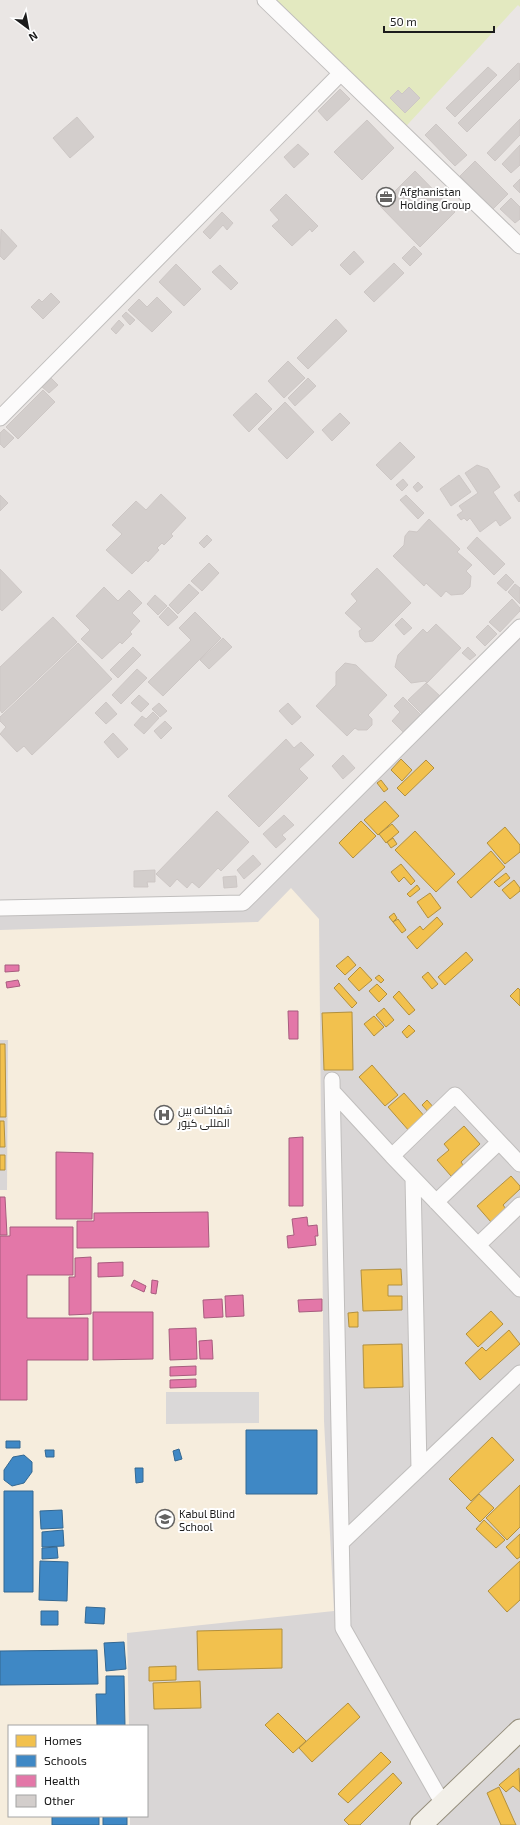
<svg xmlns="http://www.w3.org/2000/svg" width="520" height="1825" viewBox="0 0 520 1825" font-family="'Exo 2',Cairo,sans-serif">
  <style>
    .residential { fill: #d9d6d6; fill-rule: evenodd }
    .education { fill: #f6eddd }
    .grass { fill: #e3e9c0 }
    .parking { fill: #dad8d8 }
    .homes { fill: #f2c14e; stroke: #b2903f }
    .schools { fill: #3f88c5; stroke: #346892 }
    .health { fill: #e377a8; stroke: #a75c7e }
    .building { fill: #d3cecc; stroke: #cdc7c5 }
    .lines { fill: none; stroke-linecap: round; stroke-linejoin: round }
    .street-casing { stroke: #c0bebd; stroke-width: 17 }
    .secondary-casing { stroke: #958e7c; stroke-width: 23 }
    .street { stroke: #fcfbfb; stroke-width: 15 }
    .secondary { stroke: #f2efe8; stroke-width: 21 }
    .labels { text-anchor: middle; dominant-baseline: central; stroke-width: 4; stroke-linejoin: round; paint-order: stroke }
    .poi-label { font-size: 11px; fill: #1c1c1c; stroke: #fff; text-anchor: start }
  </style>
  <rect width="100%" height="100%" fill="#eae6e4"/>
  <path class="residential" d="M520,627V1825H0V908L243,903ZM9,1726H147V1816H9Z"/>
  <path class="education" d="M291,888L319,919L324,1421L334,1611L127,1633L129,1726H9V1816H130V1825H0V1190H7L8,1040H0V930L258,922Z"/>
  <path class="grass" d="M270,0H520V7L518,5L397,136Z"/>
  <path class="parking" d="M166,1392H259V1423L166,1424Z"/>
  <path class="homes" d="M401,759L412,770L402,781L391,770Z
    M426,760L434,768L405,796L397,788Z
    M381,780L388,789L384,792L377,783Z
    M385,801L399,816L378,835L364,820Z
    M361,821L376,836L353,858L339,843Z
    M392,824L399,832L386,843L379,834Z
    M505,827L520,845V852L505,864L487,843Z
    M415,831L455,874L436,892L395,850Z
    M393,838L397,844L391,848L387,842Z
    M491,851L505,867L471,898L457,882Z
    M401,864L415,881L411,885L404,877L399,882L391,872Z
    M506,873L510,878L499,887L494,882Z
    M514,880L520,888V891L510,899L502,890Z
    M417,885L420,889L410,897L407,894Z
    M430,893L441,908L428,918L417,902Z
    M394,913L397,918L393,922L389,917Z
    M437,917L443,924L417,949L407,937L420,926L423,930Z
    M398,919L406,930L402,933L393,922Z
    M466,952L473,960L445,985L438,977Z
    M348,956L356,965L345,975L336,966Z
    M360,967L372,980L359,991L348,979Z
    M428,972L438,984L432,989L422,977Z
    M379,975L384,980L381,983L375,978Z
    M339,983L357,1003L352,1008L334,988Z
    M377,984L387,994L379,1002L369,991Z
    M518,988L520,990V1006L510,996Z
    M399,991L415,1010L409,1015L393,997Z
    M384,1008L394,1020L386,1027L376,1015Z
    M352,1012L353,1070H324L322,1013Z
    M374,1016L384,1027L374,1036L364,1024Z
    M409,1025L415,1031L407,1038L402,1032Z
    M0,1044H5L6,1117H0Z
    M372,1065L398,1095L385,1106L359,1077Z
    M404,1093L426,1118L410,1132L388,1107Z
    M427,1100L436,1110L431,1115L422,1105Z
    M0,1121H4L5,1147H0Z
    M464,1126L480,1144L461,1162L463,1165L451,1176L437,1160L449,1150L444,1144Z
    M0,1155H5V1170H0Z
    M511,1176L520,1186V1189L503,1205L506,1209L491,1222L477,1206Z
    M401,1269L402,1285H388V1296H402V1310L363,1311L361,1270Z
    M491,1311L503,1324L478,1347L466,1334Z
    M358,1312V1327H349L348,1313Z
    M509,1330L520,1344L480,1380L465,1363L482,1347L486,1351Z
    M402,1344L403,1387L364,1388L363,1345Z
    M492,1437L514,1460L471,1501L449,1479Z
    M520,1485V1527L507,1540L486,1518Z
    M479,1494L494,1508L480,1522L466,1508Z
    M484,1520L505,1540L496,1548L476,1529Z
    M520,1534V1557L517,1559L506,1547Z
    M520,1561V1600L507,1612L488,1591Z
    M282,1629V1668L198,1670L197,1631Z
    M176,1666V1680L149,1681V1667Z
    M200,1681L201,1708L154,1709L153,1683Z
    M348,1703L360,1717L312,1762L299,1748Z
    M278,1713L306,1741L293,1753L265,1725Z
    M381,1752L391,1762L348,1803L338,1794Z
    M519,1768L520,1792L513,1786L506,1792L499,1785Z
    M393,1773L402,1783L360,1825H349L344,1820Z
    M499,1787L516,1825H501L487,1793Z"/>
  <path class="schools" d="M246,1430H317V1494H246Z
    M6,1441H20V1448H6Z
    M179,1449L182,1459L175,1461L173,1451Z
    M45,1450H54V1457H46Z
    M24,1455L32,1462V1472L24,1483L12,1486L4,1480V1470L13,1457Z
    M135,1468H143V1482L136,1483Z
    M4,1491H33V1592H4Z
    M62,1510L63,1528L41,1529L40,1511Z
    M63,1530L64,1546L42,1547V1532Z
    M57,1547L58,1558L42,1559V1548Z
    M40,1561L68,1562L67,1601L39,1600Z
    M86,1607L105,1608L104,1624L85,1623Z
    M41,1611H58V1625H41Z
    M124,1642L126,1669L106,1671L104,1643Z
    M97,1650L98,1684L0,1685V1651Z
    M106,1676H124L125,1726H97L96,1694H106Z
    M52,1816H99V1825H52Z
    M103,1816H127V1825H103Z"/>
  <path class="health" d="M5,965H19V971L5,972Z
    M18,980L20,986L7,988L6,982Z
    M288,1011H298V1039H289Z
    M303,1137V1206H289V1138Z
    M56,1152L93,1153L92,1219H56Z
    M0,1197H5L7,1235H0Z
    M208,1212L209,1247L77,1248V1221H94V1213Z
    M307,1217L308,1226L317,1225L318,1236H315L316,1245L288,1248L287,1236L294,1235L292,1219Z
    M10,1227H73V1275H27V1318H88V1360H27V1400H0V1236H10Z
    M91,1257V1314L69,1315V1277H75V1258Z
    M123,1262V1276L98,1277V1263Z
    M134,1280L146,1286L144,1292L131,1286Z
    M152,1280L158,1281L156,1294L151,1293Z
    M243,1295L244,1316L226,1317L225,1296Z
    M222,1299L223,1317L204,1318L203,1300Z
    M322,1299V1311L299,1312L298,1300Z
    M93,1312H153V1359L93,1360Z
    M196,1328L197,1359L170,1360L169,1329Z
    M212,1340L213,1359H200L199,1341Z
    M196,1366V1375L170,1376V1367Z
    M196,1379V1387L170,1388V1380Z"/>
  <path class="building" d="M518,63L520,64V79L467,132L458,123Z
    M488,67L497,75L455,117L446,108Z
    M409,87L420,98L405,113L390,98L398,90L402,94Z
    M340,89L350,99L327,121L318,111Z
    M77,117L94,137L70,158L53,138Z
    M520,119V135L495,161L487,153Z
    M367,120L394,148L362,180L334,152Z
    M436,124L467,155L455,166L425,135Z
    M298,144L309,154L294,168L284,157Z
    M520,145V165L511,173L502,164Z
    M475,161L508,194L493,209L460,176Z
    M415,171L455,212L420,247L380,206Z
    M520,179V193L513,186Z
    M286,194L318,226L312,232L310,229L292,246L272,226L279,220L270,210Z
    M511,198L520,207V219L515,223L500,209Z
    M222,212L233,223L227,230L223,225L210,239L203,232Z
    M1,229L17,246L4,260L0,256Z
    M414,246L422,254L410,266L402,258Z
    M354,251L364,262L350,275L340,265Z
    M394,263L404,273L374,302L364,292Z
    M176,264L201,289L184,306L159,282Z
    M220,265L238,283L231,290L212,272Z
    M51,293L60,302L43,319L31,307L39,299L42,302Z
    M157,297L172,312L152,332L128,310L139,299L147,307Z
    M126,312L135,320L130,325L122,316Z
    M336,319L347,331L308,369L297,358Z
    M119,320L124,325L116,334L111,329Z
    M288,361L305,378L284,398L268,381Z
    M50,377L58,385L49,393L41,386Z
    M308,378L316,386L295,406L288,398Z
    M43,390L55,402L18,439L6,427Z
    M256,393L272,409L249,432L233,415Z
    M285,402L314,432L287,459L258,429Z
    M340,413L350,423L332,441L322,430Z
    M4,429L14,438L4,448L0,444V433Z
    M400,442L415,457L391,480L376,465Z
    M477,465L488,469L500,487L493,492L511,518L500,526L496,520L480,532L470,518L467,521L464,518L461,520L457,515L463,511L459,506L478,493L465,473Z
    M459,475L471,492L451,506L440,489Z
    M403,479L408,485L402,491L396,485Z
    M418,482L423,487L417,492L413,487Z
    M520,491V501L519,502L514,495Z
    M161,494L186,518L171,534L173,536L164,545L162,543L157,548L159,550L148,562L146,560L132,574L106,550L122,534L112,525L136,501L146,510Z
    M0,495L8,503L0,511Z
    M406,495L424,513L418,519L400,500Z
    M429,519L460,549L457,552L472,565L466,571L471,576L470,587L463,594L451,595L446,591L441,597L426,583L424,586L393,556L404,545L405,536L409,531L417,532Z
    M207,535L212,540L204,548L199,543Z
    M477,537L505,564L494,575L467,548Z
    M209,563L219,573L202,591L191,581Z
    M377,568L411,603L373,641L365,642L360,637L359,631L362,629L345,613L357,601L351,594Z
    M0,569L22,592L2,611L0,609Z
    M506,574L514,582L506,591L497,583Z
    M189,584L199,593L178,614L169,605Z
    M515,584L520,588V604L508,592Z
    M104,587L118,601L129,590L142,603L132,613L140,621L130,632L132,634L122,644L120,642L102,659L81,639L90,630L76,616Z
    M155,595L167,606L158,615L147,604Z
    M512,599L520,608V611L500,632L489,622Z
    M168,607L178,617L168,626L159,617Z
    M195,612L221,638L163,696L148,682L191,640L179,628Z
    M53,617L77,642L2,713L0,710V667Z
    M402,618L412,628L404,635L395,625Z
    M436,624L461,648L427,683L425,681L411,683L395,667L398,655L423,629L427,633Z
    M488,625L497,634L485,646L476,637Z
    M223,638L232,647L209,669L200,660Z
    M78,643L112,679L32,755L24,746L17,752L0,734L6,727L0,721V717Z
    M133,647L141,655L118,678L110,670Z
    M468,647L476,655L470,660L462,653Z
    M345,663L356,665L387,695L368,715L372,719V725L367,730H358L355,728L347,736L316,706L336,685V672Z
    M137,669L147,678L121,704L112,695Z
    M426,683L440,696L422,714L408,700Z
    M139,695L149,704L141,712L131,703Z
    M403,697L421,715L404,733L392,721L400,712L394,706Z
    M106,702L117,714L106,724L95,713Z
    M159,703L167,711L160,717L152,709Z
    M288,703L301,717L292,725L279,711Z
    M153,712L159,718L144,734L134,725L142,716L146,719Z
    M165,721L172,728L161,739L154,731Z
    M113,733L128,749L118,758L104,742Z
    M286,739L294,748L301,742L314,755L299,769L308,778L259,827L228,796Z
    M343,755L355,768L343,779L332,766Z
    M217,811L249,842L221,871L218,868L199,888L192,882L187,888L177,879L170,887L156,874Z
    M284,815L294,825L282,835L286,839L276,848L263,834Z
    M253,855L261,864L244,879L237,870Z
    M155,870V882H147L148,887H134V871Z
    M236,876L237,887L224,888L223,877Z"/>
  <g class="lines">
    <g class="street-casing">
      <path id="street" d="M265,0L520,246
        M0,418L341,73
        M0,908L243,903L520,627
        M332,1080L343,1628L443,1804
        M334,1093L392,1156
        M520,1164L455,1095L392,1156L520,1289
        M413,1178L419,1469
        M436,1202L499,1142
        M478,1245L520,1205
        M342,1542L520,1373"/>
    </g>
    <g class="secondary-casing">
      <path id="secondary" d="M421,1825L520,1730"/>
    </g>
    <use href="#street" class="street"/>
    <use href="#secondary" class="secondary"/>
  </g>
  <defs>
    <g id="office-ring" transform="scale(1)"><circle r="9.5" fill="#fff" stroke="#646362" stroke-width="1.5"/><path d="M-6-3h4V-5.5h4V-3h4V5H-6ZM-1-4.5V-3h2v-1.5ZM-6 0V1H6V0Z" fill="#646362"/></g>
    <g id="hospital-ring" transform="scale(1)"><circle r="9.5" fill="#fff" stroke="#646362" stroke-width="1.5"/><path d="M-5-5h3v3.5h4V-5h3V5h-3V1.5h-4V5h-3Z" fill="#646362"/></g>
    <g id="school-ring" transform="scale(1)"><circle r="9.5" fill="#fff" stroke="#646362" stroke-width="1.5"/><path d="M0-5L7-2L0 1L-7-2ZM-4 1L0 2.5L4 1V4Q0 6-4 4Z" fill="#646362"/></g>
  </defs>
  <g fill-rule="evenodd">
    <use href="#office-ring" x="386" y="197"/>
    <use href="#hospital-ring" x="164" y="1115"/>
    <use href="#school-ring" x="165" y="1519"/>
  </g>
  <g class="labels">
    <g class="poi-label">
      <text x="400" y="191">Afghanistan<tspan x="400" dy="13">Holding Group</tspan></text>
      <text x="178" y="1109">شفاخانه بین<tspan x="178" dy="13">المللی کیور</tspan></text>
      <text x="179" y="1513">Kabul Blind<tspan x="179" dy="13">School</tspan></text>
    </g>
  </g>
  <rect x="8" y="1725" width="140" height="92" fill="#ffffff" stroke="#a4a4a4"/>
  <rect x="16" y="1735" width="20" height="12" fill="#f2c14e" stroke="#a4a4a4"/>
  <text x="44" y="1745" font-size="12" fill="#1c1c1c">Homes</text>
  <rect x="16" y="1755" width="20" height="12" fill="#3f88c5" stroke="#a4a4a4"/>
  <text x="44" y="1765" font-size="12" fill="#1c1c1c">Schools</text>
  <rect x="16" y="1775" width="20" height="12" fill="#e377a8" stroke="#a4a4a4"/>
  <text x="44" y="1785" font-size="12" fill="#1c1c1c">Health</text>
  <rect x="16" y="1795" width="20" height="12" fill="#d3cecc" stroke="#a4a4a4"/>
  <text x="44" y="1805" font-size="12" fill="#1c1c1c">Other</text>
  <g transform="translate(28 28) rotate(148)" stroke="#ffffff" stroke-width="3" paint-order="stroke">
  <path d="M0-3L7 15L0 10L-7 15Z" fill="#1c1c1c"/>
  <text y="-6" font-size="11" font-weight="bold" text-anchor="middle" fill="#1c1c1c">N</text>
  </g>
  <path d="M384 26v6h110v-6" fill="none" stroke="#1c1c1c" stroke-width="2"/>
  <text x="390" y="26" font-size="12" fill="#1c1c1c" stroke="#ffffff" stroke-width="3" paint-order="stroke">50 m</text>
</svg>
